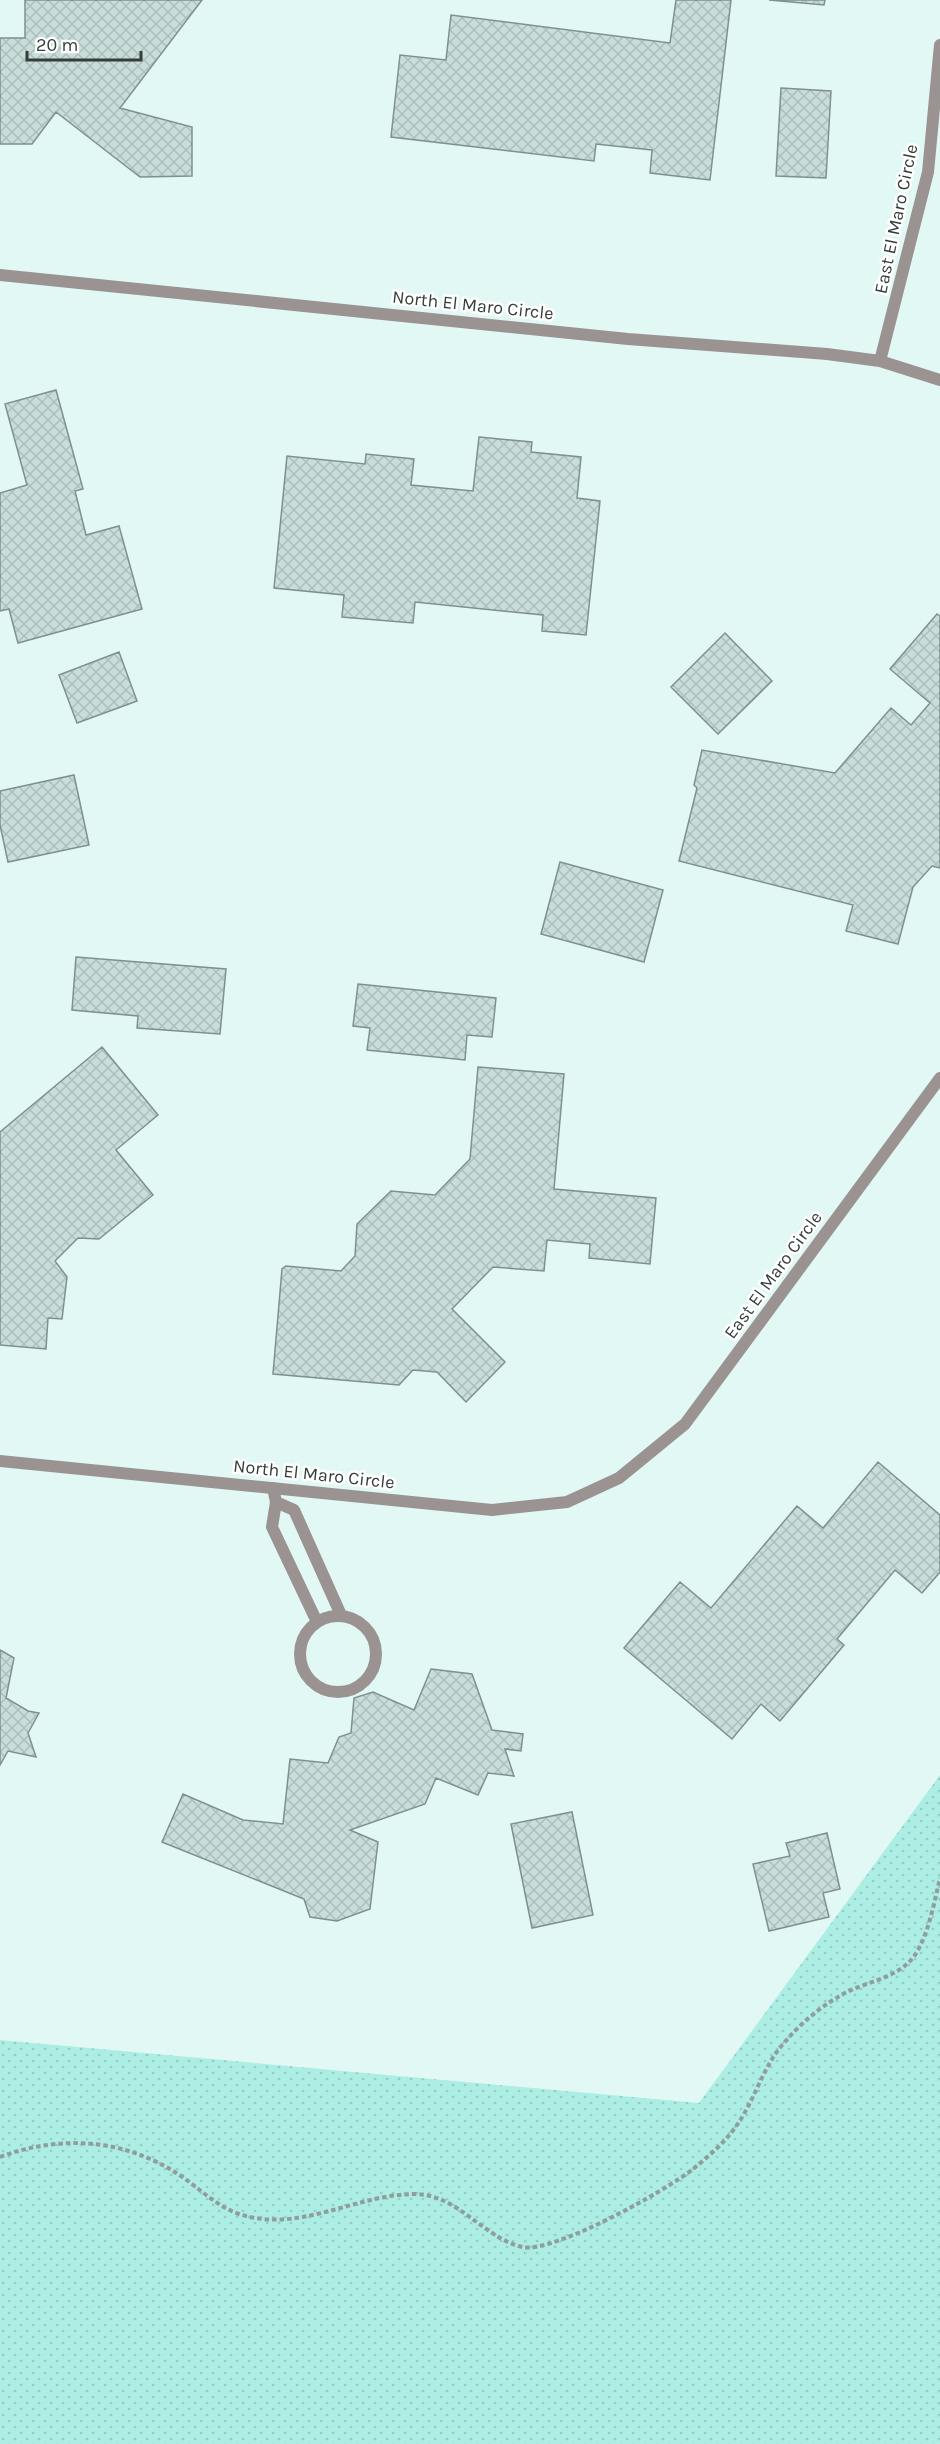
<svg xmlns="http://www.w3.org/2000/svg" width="940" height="2444" viewBox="0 0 940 2444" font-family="Karla,sans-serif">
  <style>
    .grass { fill: url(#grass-dots) }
    .building { fill: url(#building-cross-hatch); stroke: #7e918e; stroke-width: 1.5 }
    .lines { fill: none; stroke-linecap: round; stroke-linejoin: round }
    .path { stroke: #8f9e9b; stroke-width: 4; stroke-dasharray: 4.5 3; stroke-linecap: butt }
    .lane { stroke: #9b9392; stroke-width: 12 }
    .street { stroke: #9b9392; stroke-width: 12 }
    .labels { text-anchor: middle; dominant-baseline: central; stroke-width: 5; stroke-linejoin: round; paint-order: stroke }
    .street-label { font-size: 18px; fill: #353d3b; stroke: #fff }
  </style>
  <defs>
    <pattern id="grass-dots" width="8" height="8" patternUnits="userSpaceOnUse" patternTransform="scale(1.5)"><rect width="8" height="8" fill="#aceee3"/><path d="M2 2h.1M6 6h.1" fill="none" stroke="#95cdc4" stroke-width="1.8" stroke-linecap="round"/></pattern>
    <pattern id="building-cross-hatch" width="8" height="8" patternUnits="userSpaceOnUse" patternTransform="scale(1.5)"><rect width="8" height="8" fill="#c9deda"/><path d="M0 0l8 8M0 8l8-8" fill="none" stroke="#adbfbc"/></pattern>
  </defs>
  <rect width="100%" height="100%" fill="#e2f8f4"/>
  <path class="grass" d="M940,1775V2444H0V2040L699,2103Z"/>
  <path class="building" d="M25,0H202L120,108L192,127V176L140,177L56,112L32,144H0V38H25Z
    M676,0H731L710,180L650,173L652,150L596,144L594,161L391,137L400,55L446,60L451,15L670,43Z
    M769,0H825L824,5Z
    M781,88L831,91L826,178L776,176Z
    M56,390L83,489L75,491L86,535L119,526L142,609L18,643L9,609L0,611V493L27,485L5,404Z
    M479,437L532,442L531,452L581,457L577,498L600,501L586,635L542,631L543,615L415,602L413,623L342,617L344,595L274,588L287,456L365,464L366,454L414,459L411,485L473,491Z
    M937,614L940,616V868L932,866L913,887L898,944L846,931L853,905L679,861L697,788L694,785L702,750L835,773L891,708L911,725L930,703L890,669Z
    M725,633L772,681L718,734L671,687Z
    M119,652L137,701L77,723L59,675Z
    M74,775L89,845L8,862L0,825V791Z
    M560,862L663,890L644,962L541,934Z
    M76,957L226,969L220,1034L137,1028L138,1016L72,1010Z
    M358,984L496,998L492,1037L467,1035L465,1060L367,1050L370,1028L353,1026Z
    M102,1047L158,1115L116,1150L153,1195L99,1239L78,1238L55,1261L67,1277L62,1319L48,1318L46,1349L0,1345V1132Z
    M478,1067L564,1074L554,1189L656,1198L650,1264L589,1258L590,1244L547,1240L544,1271L493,1267L452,1309L505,1362L466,1402L437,1372L413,1370L399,1385L273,1374L282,1269L286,1266L341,1271L355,1256L357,1224L391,1191L435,1195L470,1159Z
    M878,1462L940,1515V1572L922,1593L895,1570L837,1639L844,1645L780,1721L761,1704L732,1739L624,1648L680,1582L711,1608L797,1506L823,1528Z
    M0,1650L14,1658L6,1698L28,1711L39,1713L28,1733L36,1757L8,1751L0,1765Z
    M431,1669L472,1674L492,1730L523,1734L521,1751L505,1749L514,1776L488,1773L478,1795L436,1778L425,1804L350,1830L378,1842L370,1909L337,1921L310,1917L304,1899L162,1842L183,1794L243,1820L283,1824L290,1759L328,1763L339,1737L351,1733L354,1698L373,1692L414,1710Z
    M572,1812L593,1915L532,1928L511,1824Z
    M827,1833L840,1889L823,1893L829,1917L769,1931L753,1864L790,1856L786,1843Z"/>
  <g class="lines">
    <path class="path" d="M0,2157C62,2134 126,2139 181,2176C200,2189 218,2207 239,2214C300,2234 355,2194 415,2194C459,2195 482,2237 522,2247C553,2254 667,2190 693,2169C708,2157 723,2144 734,2129C754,2103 762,2068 783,2044C801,2023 821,2006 845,1993C868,1981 899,1978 915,1955C929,1933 934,1903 940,1878"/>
    <path class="lane" d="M273,1488L276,1502L272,1527L317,1622
      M276,1502L294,1510L341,1615
      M300 1654a38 38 0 1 1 76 0a38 38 0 1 1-76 0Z"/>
    <path class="street" d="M0,275L628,339L827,354L880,361L940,380
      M880,361L928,172L940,45
      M0,1461L492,1510L567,1502L619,1478L685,1424L940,1078"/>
  </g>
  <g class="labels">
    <g class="street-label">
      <text transform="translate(896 219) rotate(-78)">East El Maro Circle</text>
      <text transform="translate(473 305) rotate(6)">North El Maro Circle</text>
      <text transform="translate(773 1275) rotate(-54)">East El Maro Circle</text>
      <text transform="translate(314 1474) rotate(6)">North El Maro Circle</text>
    </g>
  </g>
  <path d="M27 51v9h114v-9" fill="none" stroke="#353d3b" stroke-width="3"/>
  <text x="36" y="51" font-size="18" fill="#353d3b" stroke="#ffffff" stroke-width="4.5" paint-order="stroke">20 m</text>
</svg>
